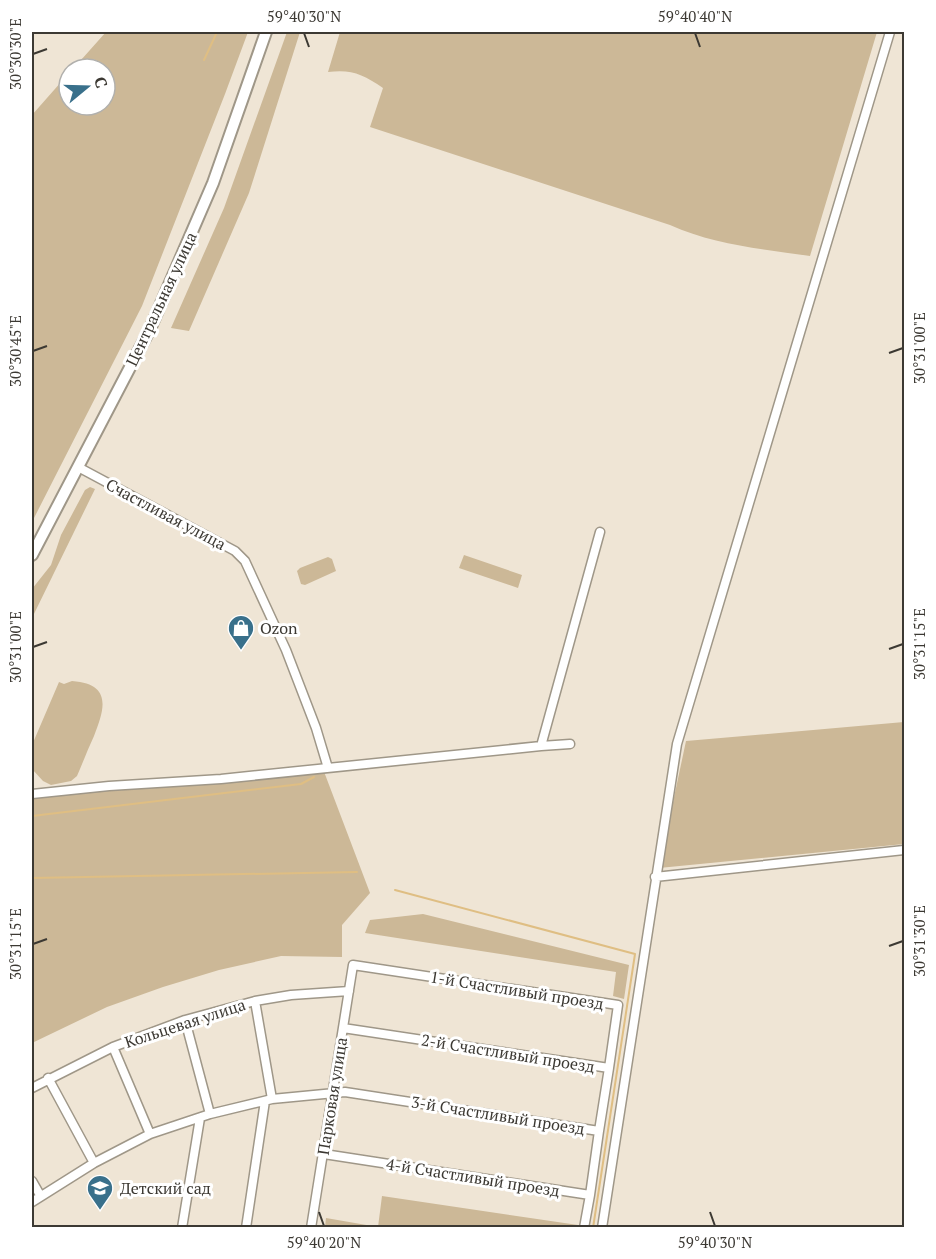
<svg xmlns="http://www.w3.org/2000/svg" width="936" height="1259" viewBox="0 0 936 1259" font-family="'PT Serif',serif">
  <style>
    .green { fill: #ccb897 }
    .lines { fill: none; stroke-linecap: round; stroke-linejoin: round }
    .stream { stroke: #dfbe83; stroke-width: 2 }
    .minor-casing { stroke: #9f9788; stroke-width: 11 }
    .major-casing { stroke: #9f9788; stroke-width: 14 }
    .minor { stroke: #fff; stroke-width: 8 }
    .major { stroke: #fff; stroke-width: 10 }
    .ticks { fill: none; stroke: #3c3933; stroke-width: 2 }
    .labels { text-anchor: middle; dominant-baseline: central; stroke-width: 6; stroke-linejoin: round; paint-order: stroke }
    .street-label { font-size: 16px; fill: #3c3933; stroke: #fff }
    .poi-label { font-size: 16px; fill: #3c3933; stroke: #fff; text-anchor: start }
    .neatline { fill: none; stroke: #3c3933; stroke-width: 2 }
    .ticks-label { font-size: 15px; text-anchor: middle; fill: #3c3933 }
  </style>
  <rect width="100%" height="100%" fill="#efe5d5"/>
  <path class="green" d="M106,32H248L225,94L142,306L33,520L32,115L69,73V105H105V69H73Z
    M287,32H300L249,193L189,331L171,328L224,208Z
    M340,32H877L810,256C763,249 714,245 670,225L370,127L383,88C363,74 351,69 328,72Z
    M90,487L95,489L32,618V589L51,565L61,535L85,490Z
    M464,555L522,575L518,588L459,568Z
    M328,557L332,559L336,571L305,585L301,584L297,571L300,568Z
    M72,681C112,684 105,708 94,736C88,749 83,762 77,776L71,781L51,785L43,781L32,769V745L59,682L64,684Z
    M904,722V844L659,868L686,741Z
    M323,769L370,893L342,925V957L281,956L219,970L163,987L107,1007L32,1043V794Z
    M423,914L629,965L624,999L613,996L616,972L365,933L370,920Z
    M382,1196L578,1225V1227H325L326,1218L378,1227Z"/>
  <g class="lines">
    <path class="stream" d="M204,60L217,32
      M32,816L301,784L314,777
      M32,878L357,872
      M395,890L635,954L593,1228"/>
    <g class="minor-casing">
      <path id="minor" d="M78,467L235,551L245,561L286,650L316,728L328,768
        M541,746L570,744
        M32,794L109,786L221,779L541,746L600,532
        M655,877L904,850
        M255,1001L272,1099
        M185,1020L210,1114
        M343,1028L609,1068L599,1131
        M113,1047L150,1134
        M48,1078L94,1163
        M32,1088L113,1047L185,1020L255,1001L291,995L349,991
        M324,1154L590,1195L584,1228
        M32,1181L40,1195
        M32,1202L94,1163L150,1134L210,1114L272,1099L345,1092L599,1131L590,1195
        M182,1228L200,1118
        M246,1228L265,1101
        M311,1228L353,965L618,1005L609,1068
        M602,1228L677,744L890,32"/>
    </g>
    <g class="major-casing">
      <path id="major" d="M32,555L150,329L213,183L266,32"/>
    </g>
    <use href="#minor" class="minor"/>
    <use href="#major" class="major"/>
  </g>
  <path class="ticks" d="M304,33L309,47M695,33L700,47M33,54L47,49M33,351L47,346M889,353L903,348M33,647L47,642M889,649L903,644M33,944L47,939M889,946L903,941M319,1212L324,1226M710,1212L715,1226"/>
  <defs>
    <g id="shop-pin" transform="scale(1.35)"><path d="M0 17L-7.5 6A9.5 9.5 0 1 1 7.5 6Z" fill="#39708b" stroke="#fff"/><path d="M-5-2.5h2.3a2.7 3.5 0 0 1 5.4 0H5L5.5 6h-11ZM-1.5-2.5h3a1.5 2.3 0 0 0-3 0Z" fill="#fff"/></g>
    <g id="school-pin" transform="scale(1.35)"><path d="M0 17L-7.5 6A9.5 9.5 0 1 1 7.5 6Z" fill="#39708b" stroke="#fff"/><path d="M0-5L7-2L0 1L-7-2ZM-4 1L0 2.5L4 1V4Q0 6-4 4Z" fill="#fff"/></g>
  </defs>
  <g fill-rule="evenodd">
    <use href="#shop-pin" x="241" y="628"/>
    <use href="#school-pin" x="100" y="1188"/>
  </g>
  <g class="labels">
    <g class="street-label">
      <text transform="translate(161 299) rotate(-65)">Центральная улица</text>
      <text transform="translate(166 514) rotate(28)">Счастливая улица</text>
      <text transform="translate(517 990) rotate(9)">1-й Счастливый проезд</text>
      <text transform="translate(185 1023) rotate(-18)">Кольцевая улица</text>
      <text transform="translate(508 1053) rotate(9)">2-й Счастливый проезд</text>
      <text transform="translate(332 1096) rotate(-81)">Парковая улица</text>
      <text transform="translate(498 1115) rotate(9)">3-й Счастливый проезд</text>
      <text transform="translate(473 1177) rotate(9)">4-й Счастливый проезд</text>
    </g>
    <g class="poi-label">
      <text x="260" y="628">Ozon</text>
      <text x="120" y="1188">Детский сад</text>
    </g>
  </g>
  <rect width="936" height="1259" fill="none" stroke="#ffffff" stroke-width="66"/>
  <g transform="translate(87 87) rotate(71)"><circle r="28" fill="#ffffff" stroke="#b1b0ad" stroke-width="1.5"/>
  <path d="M0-4.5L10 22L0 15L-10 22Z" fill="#39708b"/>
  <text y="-9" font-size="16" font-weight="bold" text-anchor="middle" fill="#3c3933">С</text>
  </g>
  <rect x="33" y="33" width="870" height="1193" class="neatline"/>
  <g class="ticks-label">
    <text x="304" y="22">59°40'30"N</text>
    <text x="695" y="22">59°40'40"N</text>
    <text transform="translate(16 54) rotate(-90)" y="5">30°30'30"E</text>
    <text transform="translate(920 348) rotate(-90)" y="5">30°31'00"E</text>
    <text transform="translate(16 351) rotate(-90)" y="5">30°30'45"E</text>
    <text transform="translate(920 644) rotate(-90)" y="5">30°31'15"E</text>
    <text transform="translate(16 647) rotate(-90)" y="5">30°31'00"E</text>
    <text transform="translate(920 941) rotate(-90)" y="5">30°31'30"E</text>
    <text transform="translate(16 944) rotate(-90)" y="5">30°31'15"E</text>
    <text x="324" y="1248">59°40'20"N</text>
    <text x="715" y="1248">59°40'30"N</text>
  </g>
</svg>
